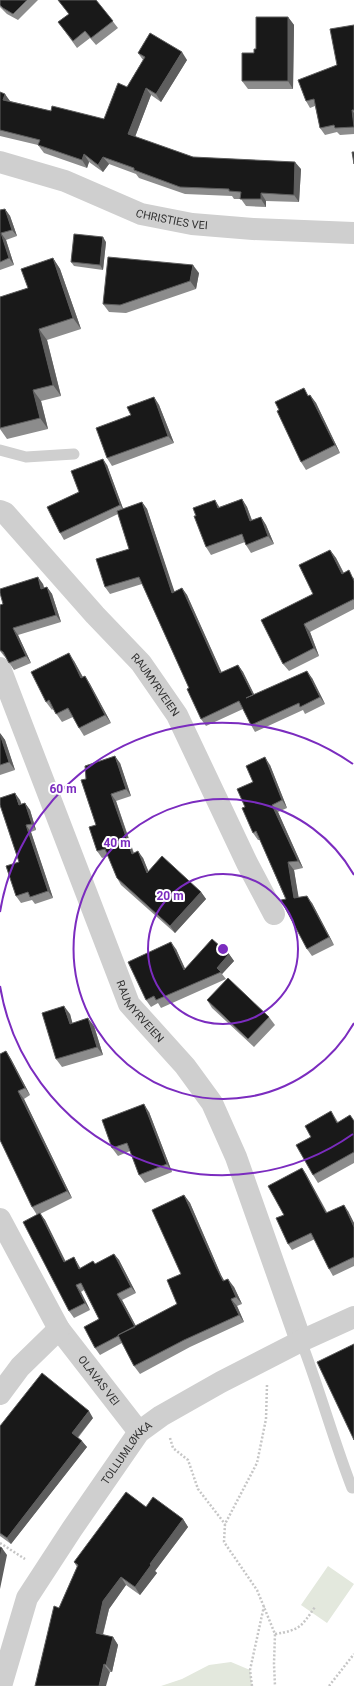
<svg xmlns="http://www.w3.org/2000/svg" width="354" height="1686" viewBox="0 0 354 1686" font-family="Roboto,sans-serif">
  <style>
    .green { fill: #e3e8dd }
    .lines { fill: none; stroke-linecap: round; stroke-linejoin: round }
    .path { stroke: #c6c6c6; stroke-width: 2.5; stroke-dasharray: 2 2; stroke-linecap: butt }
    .lane { stroke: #cfcfcf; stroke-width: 11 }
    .street { stroke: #cfcfcf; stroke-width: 22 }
    .wall { fill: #8c8c8c }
    .shaded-wall { fill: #5e5e5e }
    .building { fill: #191919; stroke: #5e5e5e }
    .ring { fill: none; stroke: #7b2cbf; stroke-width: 2 }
    .labels { text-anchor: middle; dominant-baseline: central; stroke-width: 4; stroke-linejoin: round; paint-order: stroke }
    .street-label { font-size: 11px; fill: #323232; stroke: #fff }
    .centre { fill: #7b2cbf; stroke: #fff; stroke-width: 2 }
    .ring-label { font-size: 12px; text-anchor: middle; font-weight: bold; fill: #7b2cbf; stroke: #fff; stroke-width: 4; stroke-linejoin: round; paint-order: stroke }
  </style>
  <rect width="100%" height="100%" fill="#fff"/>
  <path class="green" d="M328,1566L354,1584L327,1623L301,1605Z
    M231,1662L250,1670L252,1686H161L182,1679L209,1665Z"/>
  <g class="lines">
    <path class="path" d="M267,1385L266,1419L257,1463L225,1524L224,1542L257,1590L275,1634L274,1664L275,1686
      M170,1438L173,1448L188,1460L198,1489L225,1524
      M0,1543L25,1559
      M275,1634C300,1630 301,1627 315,1607
      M252,1686L250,1670L264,1606
      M329,1686L354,1654"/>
    <path class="lane" d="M0,450L26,457L74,454
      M301,1341C320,1390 333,1439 352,1488"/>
    <g class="street">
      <path id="s1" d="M0,162L65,181L141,214L192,224L253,229L354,233"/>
      <path id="s2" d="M0,511L5,513L95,615L141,663L177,715L247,863L274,914"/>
      <path id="s3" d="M0,668L129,1004L185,1066L212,1103L236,1157L301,1341"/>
      <path id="s4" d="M0,1219L59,1329L139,1432"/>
      <path d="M0,1394L20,1367L59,1329"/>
      <path id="s5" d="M1,1686L27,1598L72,1529L139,1432L161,1416L221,1382L301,1341L354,1317"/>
    </g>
  </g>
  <path class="wall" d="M0,0H38L18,20L7,14L0,7Z
    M58,0H96L118,28L96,45L90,38L77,48L58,22L69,14Z
    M288,17L294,25L293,89H248L242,81L256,49Z
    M354,25V134L340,135L337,132L325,135L320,128L315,106L310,108L306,101L337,65Z
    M138,53L187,60L161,102L151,95L135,137L193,157L301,169L299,202L266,201V207L246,206L241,199H234L232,196L185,194L139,178L136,174L109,164L103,172L89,162L87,168L44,153L38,145L0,136V92L10,101L51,111L104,119L127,87L143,60Z
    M5,209L10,216L17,236L6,240L14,265L0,270V210Z
    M106,242L103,270L74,266L71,262Z
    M53,258L60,269L81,329L47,340L61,396L41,401L48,429L7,439L0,429V297L28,288Z
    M199,273L196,289L126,313L109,312L103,304Z
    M310,395L316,403L340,453L306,470L301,462Z
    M154,397L159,405L174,443L112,466L107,458L131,415Z
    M107,465L123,509L142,502L147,509L174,592L182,588L187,595L222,673L238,665L243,672L254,695L312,678L325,704L305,714L303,710L255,732L251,725L243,709L206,726L201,719L189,688L142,584L110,594L105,587L129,549L118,514L64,540L60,533L79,492Z
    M242,499L247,507L252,520L261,517L266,525L274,544L251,553L246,545L245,542L211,555L206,547L219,507Z
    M330,550L336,558L344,573L354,578V609L310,632L319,656L289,671L283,664L313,594Z
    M43,584L44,588L47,587L52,594L61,622L18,635L31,663L14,670L6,658L4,656L0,651V605L3,604Z
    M74,661L83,677L85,676L90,684L111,723L84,736L79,728L73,717L62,722L53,709L52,710L46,702Z
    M0,733L5,740L15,770L0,775Z
    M120,763L131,796L116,801L134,853L143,858L148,871L201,892L206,899L175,933L121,885L117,878L108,856L102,858L97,851L96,825L86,779Z
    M270,765L287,808L278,812L303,868L294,870L298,897L312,903L334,945L312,956L307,949L260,840H258L253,833L245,807Z
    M20,800L21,804L25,803L30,810L36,830L31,832L53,898L35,904L32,900L21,903L16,896L19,862Z
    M176,949L185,969L229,954L234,961L222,974L226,979L161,1008L158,1003L151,1007L146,1000Z
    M207,1000L269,1017L275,1025L254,1047L212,1008Z
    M70,1014L72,1023L94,1026L103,1055L62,1067L56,1059Z
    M6,1051L11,1059L30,1095L24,1099L72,1198L40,1214L45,1220L66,1262L74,1257L80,1268L95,1264L114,1254L119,1260L136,1293L122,1300L136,1326L177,1304L181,1274L184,1195L190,1203L221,1275L224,1281L234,1287L242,1304L237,1306L244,1322L190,1347L140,1374L134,1366L122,1343L100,1355L95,1348L99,1319L84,1290L81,1292L90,1310L74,1318L69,1311L37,1215L32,1207Z
    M331,1111L338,1122L354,1120V1163L318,1183L313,1175L311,1137Z
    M149,1112L172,1172L145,1183L139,1175L130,1151L118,1156L112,1148Z
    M302,1168L306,1174L327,1212L348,1211L354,1223V1266L333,1276L329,1269L315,1239L292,1250L288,1244L284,1215Z
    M93,1418L78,1438L87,1447L11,1544L0,1536V1426Z
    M146,1507L183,1519L188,1527L155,1571L157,1573L140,1595L126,1585L109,1609L103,1635L113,1637L118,1645L112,1672H110L59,1608L77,1567L74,1562Z"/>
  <path class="shaded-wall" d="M288,17L294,25L293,89L288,81Z
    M182,52L187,60L161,102L156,94Z
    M146,88L151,95L133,142L128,134Z
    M5,94L10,101L3,100Z
    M352,110L354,113V127Z
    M84,154L89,162L87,168L82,160Z
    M103,157L109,164L103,172L98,165Z
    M295,162L301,169L299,202L294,195Z
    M261,193L266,201V207L261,199Z
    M5,209L10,216L17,236L12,230Z
    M1,233L6,240L14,265L9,258Z
    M103,237L106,242L103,270L100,265Z
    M53,258L60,269L81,329L73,318Z
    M193,265L199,273L196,289L190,281Z
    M39,329L47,340L61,396L53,385Z
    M33,390L41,401L48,429L40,418Z
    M310,395L316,403L340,453L335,445Z
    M154,397L159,405L174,443L168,436Z
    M103,459L107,465L124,511L120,505Z
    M242,499L247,507L255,529L250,521Z
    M215,500L220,508H218Z
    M142,502L147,509L177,599L172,593Z
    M261,517L266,525L274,544L268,536Z
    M330,550L336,558L348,582L342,574Z
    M38,577L43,584L46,596L41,589Z
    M47,587L52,594L61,622L56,615Z
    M182,588L187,595L225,680L220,673Z
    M304,624L310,632L319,656L314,648Z
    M13,628L18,635L31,663L26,656Z
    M69,653L74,661L87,685L81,678Z
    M238,665L243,672L258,702L253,695Z
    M307,671L312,678L325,704L320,697Z
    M85,676L90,684L111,723L105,715Z
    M0,733L5,740L15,770L9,762Z
    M115,756L120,763L131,796L126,789Z
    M265,757L270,765L287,808L282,800Z
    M15,793L20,800L24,812L19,805Z
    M111,794L116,801L136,861L132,854Z
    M25,803L30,810L36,830L32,824Z
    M272,805L278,812L303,868L298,861Z
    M26,825L31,832L53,898L48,891Z
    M138,851L143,858L152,880L147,873Z
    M288,862L294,870L300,905L294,898Z
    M201,892L206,899L175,933L170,926Z
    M307,896L312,903L334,945L329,937Z
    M171,942L176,949L189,977L184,970Z
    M229,954L234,961L222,974L217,968Z
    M64,1006L70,1014L75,1032L70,1024Z
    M88,1018L94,1026L103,1055L97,1047Z
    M6,1051L11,1059L30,1095L25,1088Z
    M18,1091L24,1099L72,1198L67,1191Z
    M144,1104L149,1112L172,1172L167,1164Z
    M302,1168L306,1174L330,1219L326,1213Z
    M184,1195L190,1203L221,1275L229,1289L223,1281L216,1267Z
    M344,1205L348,1211L354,1223V1227Z
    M40,1213L45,1220L69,1269L64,1262Z
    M114,1254L119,1260L136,1293L131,1287Z
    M74,1257L78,1264L84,1275L79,1269Z
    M228,1279L234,1287L242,1304L236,1297Z
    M76,1285L81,1292L90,1310L85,1303Z
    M117,1294L122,1300L140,1334L135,1327Z
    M231,1299L237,1306L244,1322L239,1315Z
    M89,1411L93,1418L76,1439L72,1433Z
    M82,1441L87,1447L11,1544L7,1538Z
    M183,1519L188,1527L155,1571L157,1573L140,1595L135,1587L150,1564Z
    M2,1548L7,1555L0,1589V1558Z
    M121,1577L126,1585L109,1609L101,1641L96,1633L103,1601Z
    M113,1637L118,1645L112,1672L106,1665Z
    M104,1664L110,1672L106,1686H99Z"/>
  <path class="building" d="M0,0H27L13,14L3,8L0,5Z
    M58,0H96L113,21L91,38L85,31L73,41L58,22L69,14Z
    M256,17H288V81H242V53H254V49H256Z
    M354,25V110H352L354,127L335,128L334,125L320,128L314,99L306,101L298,80L337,65L330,29Z
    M150,33L182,52L156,94L146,88L128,134L193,157L295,162L294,195L261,193V199H240L241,192L229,191V189L180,187L134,170V168L103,157L98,165L84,154L82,160L38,145L40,140L0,130V92L5,94L3,100L51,111L52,106L104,119L118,83L127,87L145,57L138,53Z
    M352,152H354V164Z
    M5,209L12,230L1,233L9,258L0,262V210Z
    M74,234L103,237L100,265L71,262Z
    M108,257L193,265L190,281L120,305L103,304Z
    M53,258L73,318L39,329L53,385L33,390L40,418L0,428V297L28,288L21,269Z
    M304,388L308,396L310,395L335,445L301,462L277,411L279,410L275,402Z
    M154,397L168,436L107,458L96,428L131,415L127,407Z
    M103,459L120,505L60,533L47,507L79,492L71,471Z
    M242,499L250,521L261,517L268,536L246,545L242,534L206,547L194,516H196L193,508L215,500L218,508Z
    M142,502L172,593L182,588L220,673L238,665L253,695L246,698L307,671L320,697L300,707L299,703L251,725L239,701L201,719L187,689L189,688L139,577L105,587L96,559L129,549L117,511Z
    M330,550L342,574L349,570L354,581V599L304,624L314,648L283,664L261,620L313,594L299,565Z
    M38,577L41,589L47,587L56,615L13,628L26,656L9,663L3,652L0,650V605L3,604L0,593V589Z
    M69,653L81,678L85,676L105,715L79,728L68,708L56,714L49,700L46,702L31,672Z
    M0,734L9,762L0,765Z
    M115,756L126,789L111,794L132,854L138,851L147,873L162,856L201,892L170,926L117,878L105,849L97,851L89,827L96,825L81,780L86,779L85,766Z
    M265,757L282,800L272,805L298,861L288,862L294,898L307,896L329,937L307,949L281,900L286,899L256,831L253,833L242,808L245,807L237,789L253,782L246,766Z
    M15,793L19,805L25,803L32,824L26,825L48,891L30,897L28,892L16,896L6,866L19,862L0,805V798Z
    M212,939L229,954L217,968L221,972L156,1000L154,996L146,1000L128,962L171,942L184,970Z
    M228,978L269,1017L248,1039L207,1000Z
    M64,1006L70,1024L88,1018L97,1047L56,1059L42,1013Z
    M6,1051L25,1088L18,1091L67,1191L32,1207L0,1140V1054Z
    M144,1104L167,1164L139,1175L127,1143L112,1148L102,1120Z
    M331,1111L337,1123L350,1115L354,1121V1152L313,1175L296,1145L311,1137L305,1126Z
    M302,1168L326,1213L344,1205L354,1227V1257L329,1269L311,1233L288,1244L276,1218L284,1215L268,1186Z
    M184,1195L216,1267L223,1281L228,1279L236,1297L231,1299L239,1315L184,1340L134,1366L118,1335L177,1304L167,1280L181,1274L152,1210Z
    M40,1213L64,1262L74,1257L79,1269L93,1261L95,1264L114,1254L131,1287L117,1294L135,1327L118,1335V1336L95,1348L84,1327L99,1319L81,1283L76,1285L85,1303L69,1311L23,1222Z
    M354,1344V1440L317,1362Z
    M42,1373L89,1411L72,1433L82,1441L7,1538L0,1533V1426Z
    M126,1492L146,1507L153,1497L183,1519L150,1564L151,1565L135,1587L121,1577L103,1601L96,1633L113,1637L106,1665L104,1664L99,1686H35L54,1606L59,1608L78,1565L74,1562Z
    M0,1547L2,1548L0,1558Z"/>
  <g class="ring">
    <circle cx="223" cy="949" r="75"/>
    <path d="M354 1023A150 150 0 1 1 354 875"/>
    <path d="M353 1134A226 226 0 0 1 0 986M0 912A226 226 0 0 1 353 764"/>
  </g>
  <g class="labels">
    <g class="street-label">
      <text stroke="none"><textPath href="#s1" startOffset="182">CHRISTIES VEI</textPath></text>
      <text stroke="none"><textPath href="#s2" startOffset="234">RAUMYRVEIEN</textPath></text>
      <text stroke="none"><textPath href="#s3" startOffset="372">RAUMYRVEIEN</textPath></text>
      <text stroke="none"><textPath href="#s4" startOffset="190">OLAVAS VEI</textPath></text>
      <text stroke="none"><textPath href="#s5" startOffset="268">TOLLUMLØKKA</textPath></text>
    </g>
  </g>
  <circle cx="223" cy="949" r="6" class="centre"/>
  <g class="ring-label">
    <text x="63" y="793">60 m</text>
    <text x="117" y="847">40 m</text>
    <text x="170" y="900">20 m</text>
  </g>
</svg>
